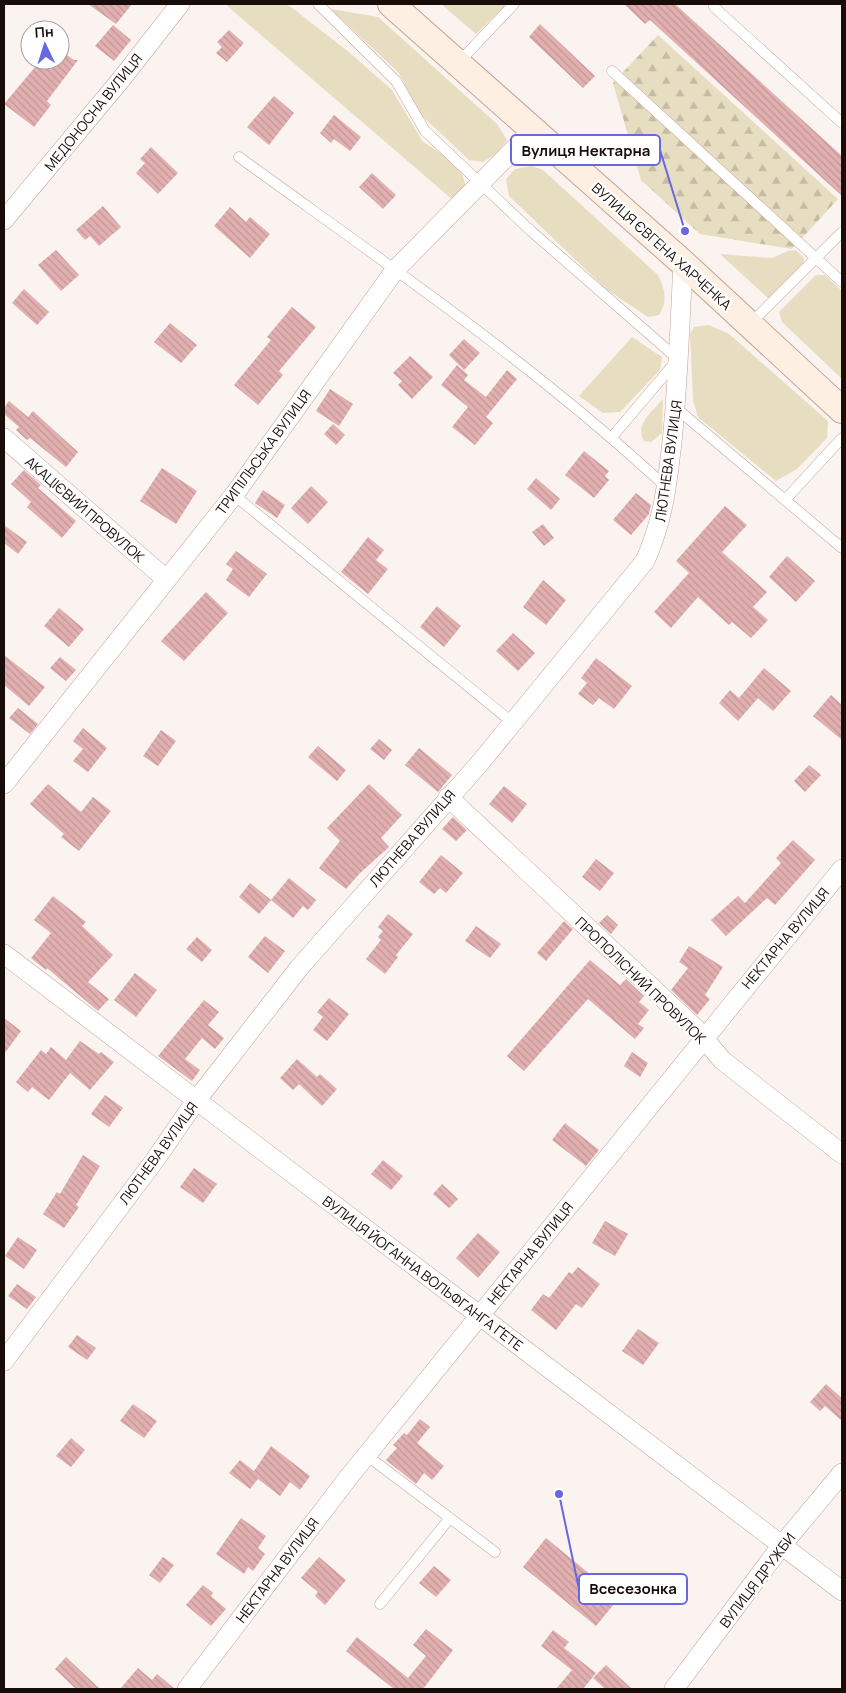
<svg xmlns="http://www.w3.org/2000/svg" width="846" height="1693" viewBox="0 0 846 1693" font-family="Manrope,sans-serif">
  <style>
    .grass { fill: #e7ddc1 }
    .forest { fill: url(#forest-firs) }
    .building { fill: url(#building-back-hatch) }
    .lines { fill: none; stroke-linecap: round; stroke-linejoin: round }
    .service-casing { stroke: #c3a498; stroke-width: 11 }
    .minor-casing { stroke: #c3a498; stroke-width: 20 }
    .secondary-casing { stroke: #c3a498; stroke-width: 28 }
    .service { stroke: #fff; stroke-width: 10 }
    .minor { stroke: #fff; stroke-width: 19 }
    .secondary { stroke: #fdf0e2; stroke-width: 26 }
    .labels { text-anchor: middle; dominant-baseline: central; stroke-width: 5; stroke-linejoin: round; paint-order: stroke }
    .street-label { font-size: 14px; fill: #180d09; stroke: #fff }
    .leader { fill: none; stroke: #6767e0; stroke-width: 2 }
    .callout-dot { fill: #6767e0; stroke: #fff; stroke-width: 2 }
    .callout { fill: #fff; stroke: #6767e0; stroke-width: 2 }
    .callout-label { font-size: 15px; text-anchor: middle; font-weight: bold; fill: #180d09 }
  </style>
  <defs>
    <pattern id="forest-firs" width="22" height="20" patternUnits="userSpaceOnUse" patternTransform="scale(1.25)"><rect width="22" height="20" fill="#e7ddc1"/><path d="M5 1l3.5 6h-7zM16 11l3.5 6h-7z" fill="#c5bca4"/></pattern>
    <pattern id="building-back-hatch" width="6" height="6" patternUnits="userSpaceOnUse" patternTransform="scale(1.25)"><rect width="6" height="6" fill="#e2b0b1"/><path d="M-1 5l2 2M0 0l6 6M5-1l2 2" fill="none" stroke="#c19697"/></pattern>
  </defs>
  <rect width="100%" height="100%" fill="#faf3f0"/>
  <path class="grass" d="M225,4H286L291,7L350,53L392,90L423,142L450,159L462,174L466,187L454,201Z
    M441,4H504V7L476,34Z
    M331,9L378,17L497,124L507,140L497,153L483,162L469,160L419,113L399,73Z
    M532,166L543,170L658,275C665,289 668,302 659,315L648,317L606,289L509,196L506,179L515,169Z
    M796,250L803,257L805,265L769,299L720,254L772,258L788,251Z
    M816,275H825L842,291V379L782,322L779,312Z
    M709,325L729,334L828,421L827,438L797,469L776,481L698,417L693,400L690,334L694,327Z
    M632,337L662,357L660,370L620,412L603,413L579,396Z
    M663,399L662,433L651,442L644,441C634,425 653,411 663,399Z"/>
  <path class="forest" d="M658,35L838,199L792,249L700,234L641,180L613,83Z"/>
  <path class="building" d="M88,4H132L116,24Z
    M624,4H675L842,156V196L650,20L645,24Z
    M540,24L595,76L583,88L529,37Z
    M113,25L131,40L114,61L95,46Z
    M229,30L244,43L227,62L216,53L222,47L217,42Z
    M60,50L74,60H78L47,101L51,105L34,127L4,104L41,60H60Z
    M274,96L294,113L269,145L247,127Z
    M334,115L361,137L350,151L334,139L331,143L320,133Z
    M151,147L178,173L158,194L136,173L145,163L140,159Z
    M372,173L396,195L383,209L359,187Z
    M103,206L121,227L99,246L90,236L85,240L76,230Z
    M230,207L246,222L250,217L270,234L250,258L214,226Z
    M56,250L79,275L61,291L38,265Z
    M24,289L49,312L37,325L12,303Z
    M292,307L316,327L279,371L283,375L258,405L234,385L271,340L267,337Z
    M170,323L197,345L181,363L154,342Z
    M464,339L480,353L464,370L449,355Z
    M410,356L433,377L412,399L398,385L402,381L393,373Z
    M457,365L468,375L464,380L486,397L507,370L517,379L486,417L493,423L475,445L452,427L468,407L441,385Z
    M330,389L353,404L339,426L316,411Z
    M9,401L28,417L33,411L78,452L66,467L30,438L27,440L16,430L19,427L4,414V408Z
    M333,424L345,435L336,445L324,434Z
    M584,451L609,471L605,476L609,480L594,498L565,475Z
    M162,468L197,491L176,524L140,501Z
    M24,470L41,485L38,488L76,521L62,538L27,507L31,502L11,484Z
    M536,478L560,499L551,510L527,489Z
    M311,486L328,502L308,524L291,508Z
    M263,490L285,505L277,518L255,503Z
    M636,493L651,505L649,514L631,535L613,520Z
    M725,506L747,525L722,552L767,592L753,607L768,620L751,638L732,622L729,625L698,597L671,628L654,612L689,573L676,561Z
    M543,524L554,538L544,546L532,532Z
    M4,525L27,542L18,554L4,543Z
    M368,537L384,550L376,560L388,569L368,594L341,572Z
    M236,551L267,574L249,597L226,580L233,569L226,564Z
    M787,556L815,581L796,602L769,577Z
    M543,580L566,600L546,625L523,607Z
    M206,592L228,613L184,661L161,641Z
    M437,606L461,626L444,647L420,627Z
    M59,608L84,629L69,647L44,626Z
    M513,633L535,653L518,671L496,651Z
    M4,655L45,687L29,706L4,685Z
    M60,657L76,670L66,681L50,668Z
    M596,658L632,686L614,709L599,698L593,705L578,694L587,683L581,678Z
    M764,668L791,691L773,711L758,698L738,721L719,703L730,690L739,698Z
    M831,695L842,705V740L813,716Z
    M18,708L38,724L30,734L9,718Z
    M83,728L107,748L88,772L73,761L83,749L73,741Z
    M161,730L176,741L158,766L143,756Z
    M379,739L392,750L384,760L370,749Z
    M318,746L346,770L337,781L308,757Z
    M419,748L452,775L438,792L405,765Z
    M809,765L821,775L805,792L794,781Z
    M48,784L81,812L93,797L111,811L79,851L61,837L64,834L30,804Z
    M369,784L402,815L381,838L389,847L360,873L346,889L319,868L340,841L327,828Z
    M504,786L527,804L512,823L489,804Z
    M453,817L467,830L456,841L442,829Z
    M793,840L815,860L775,905L767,898L726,936L711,920L738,896L745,903L781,863L776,858Z
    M441,855L463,873L446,893L440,888L434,894L419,882Z
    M596,859L614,873L600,891L582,877Z
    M289,878L316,900L308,910L303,906L293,918L271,900Z
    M250,883L271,900L259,914L239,897Z
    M53,896L86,922L82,926L113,955L88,982L109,999L98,1011L47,968L46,970L31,958L51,933L34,920Z
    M388,914L413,934L396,955L398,957L385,974L366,959L381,940L378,937L383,931L378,927Z
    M607,915L618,925L611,934L599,923Z
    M564,921L573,929L546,961L537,953Z
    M476,926L501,944L490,958L465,941Z
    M265,936L285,951L268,973L248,957Z
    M197,937L212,950L202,962L186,949Z
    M689,946L723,967L705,995L710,999L697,1015L671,990L688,968L679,962Z
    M590,960L620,985L626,979L644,996L639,1002L649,1010L638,1024L644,1028L635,1039L588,999L524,1071L507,1056Z
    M135,973L157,990L136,1017L114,1000Z
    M329,998L349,1014L327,1041L313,1030L323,1017L317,1012Z
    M204,1000L219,1012L208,1025L224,1038L215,1049L202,1038L185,1059L200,1070L192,1081L158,1056Z
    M4,1018L21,1031L4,1054Z
    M80,1041L99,1054L101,1052L114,1062L90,1090L70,1073L49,1100L32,1087L28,1092L16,1082L41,1050L46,1054L51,1047L66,1060Z
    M632,1052L648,1063L640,1077L624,1066Z
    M297,1059L317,1077L320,1074L337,1089L322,1106L299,1084L293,1090L280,1078Z
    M105,1095L123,1108L109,1127L91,1114Z
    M565,1123L599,1150L586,1166L552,1140Z
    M83,1155L100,1166L76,1205L79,1207L64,1228L43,1214L57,1192L60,1194Z
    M383,1160L403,1176L391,1190L371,1174Z
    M194,1168L217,1184L203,1203L180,1187Z
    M442,1184L458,1199L449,1208L433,1194Z
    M605,1221L628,1234L615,1256L592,1243Z
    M478,1233L500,1252L478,1278L456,1258Z
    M18,1237L37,1250L24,1269L5,1256Z
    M578,1267L600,1284L582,1308L576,1304L556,1330L531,1310L543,1294L549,1298L569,1272L572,1274Z
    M17,1284L36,1297L27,1309L8,1296Z
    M638,1329L659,1343L643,1365L622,1351Z
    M77,1335L96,1348L87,1360L68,1347Z
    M826,1384L842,1398V1421L825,1406L820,1411L810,1402Z
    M133,1404L157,1421L144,1438L120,1421Z
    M420,1419L430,1427L417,1443L444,1466L432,1480L424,1473L416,1484L386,1460L397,1448L393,1445L404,1433L407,1435Z
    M71,1438L85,1450L71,1467L56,1456Z
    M271,1446L310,1476L300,1490L290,1482L280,1496L258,1479L250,1489L229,1473L240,1460L254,1471Z
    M241,1518L266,1536L258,1548L265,1554L253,1571L248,1567L244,1574L216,1554Z
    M546,1538L619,1598L596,1626L523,1567Z
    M163,1557L174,1565L160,1583L149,1575Z
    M319,1557L346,1580L325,1605L315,1596L318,1592L301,1578Z
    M434,1566L451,1580L436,1597L419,1583Z
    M203,1585L213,1593L211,1596L226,1609L211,1626L186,1605Z
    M426,1629L453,1650L423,1689H394L346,1651L357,1637L408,1678L426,1656L413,1645Z
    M553,1630L569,1642L564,1648L596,1673L583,1689H556L572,1670L541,1646Z
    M66,1657L100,1689H76L55,1669Z
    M606,1665L632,1689H605L593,1678Z
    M138,1668L152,1680L157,1674L175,1689H120Z"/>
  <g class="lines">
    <g class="service-casing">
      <path id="service" d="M318,4L396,81L425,131L531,231L678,359L612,437
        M714,4V7L842,123
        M458,63L514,4
        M612,71L842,282
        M239,157C385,263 535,365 667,488
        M750,324L842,232
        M676,408L842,548
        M234,495L513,723
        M785,500L842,438
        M366,1455L495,1552
        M380,1604L450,1518"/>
    </g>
    <g class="minor-casing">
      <path id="minor" d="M4,220L123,77L180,4
        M4,438L167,580
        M4,784L234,495L395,270L532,131
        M448,797L696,1029L722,1060L842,1154
        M4,954L842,1591
        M4,1361L155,1160L195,1102L299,968L479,764L645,561C663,521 667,486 672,442C678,383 680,323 683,263
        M187,1689L348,1478L842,869
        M674,1689L782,1545L842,1473"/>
    </g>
    <g class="secondary-casing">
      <path id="secondary" d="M391,4L683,263L842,410"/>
    </g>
    <use href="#service" class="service"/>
    <use href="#minor" class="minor"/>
    <use href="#secondary" class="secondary"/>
  </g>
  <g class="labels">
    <g class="street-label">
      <text transform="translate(93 112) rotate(-51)">МЕДОНОСНА ВУЛИЦЯ</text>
      <text transform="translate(662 246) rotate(42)">ВУЛИЦЯ ЄВГЕНА ХАРЧЕНКА</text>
      <text transform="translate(263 452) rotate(-54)">ТРИПІЛЬСЬКА ВУЛИЦЯ</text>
      <text transform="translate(668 461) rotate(-82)">ЛЮТНЕВА ВУЛИЦЯ</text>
      <text transform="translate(85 509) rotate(41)">АКАЦІЄВИЙ ПРОВУЛОК</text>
      <text transform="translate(412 838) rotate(-49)">ЛЮТНЕВА ВУЛИЦЯ</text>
      <text transform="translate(785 938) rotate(-50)">НЕКТАРНА ВУЛИЦЯ</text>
      <text transform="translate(641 980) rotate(44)">ПРОПОЛІСНИЙ ПРОВУЛОК</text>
      <text transform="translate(158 1153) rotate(-54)">ЛЮТНЕВА ВУЛИЦЯ</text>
      <text transform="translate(530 1253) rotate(-51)">НЕКТАРНА ВУЛИЦЯ</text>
      <text transform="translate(423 1273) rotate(37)">ВУЛИЦЯ ЙОГАННА ВОЛЬФГАНГА ҐЕТЕ</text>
      <text transform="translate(277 1570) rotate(-53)">НЕКТАРНА ВУЛИЦЯ</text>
      <text transform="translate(757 1580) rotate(-53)">ВУЛИЦЯ ДРУЖБИ</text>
    </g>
  </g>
  <path class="leader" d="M685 231L660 150M559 1494L579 1589"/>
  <g class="callout-dot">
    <circle cx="685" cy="231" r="5"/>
    <circle cx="559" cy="1494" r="5"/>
  </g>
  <g class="callout">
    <rect x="511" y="135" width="149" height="30" rx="5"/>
    <rect x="579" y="1574" width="108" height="30" rx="5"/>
  </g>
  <g class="callout-label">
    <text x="586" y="156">Вулиця Нектарна</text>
    <text x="633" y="1594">Всесезонка</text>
  </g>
  <rect width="846" height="1693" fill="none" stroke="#180d09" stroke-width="10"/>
  <g transform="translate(45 45) rotate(356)"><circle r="24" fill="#ffffff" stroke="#a39e9d"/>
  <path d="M0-4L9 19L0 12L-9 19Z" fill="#6767e0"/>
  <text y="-8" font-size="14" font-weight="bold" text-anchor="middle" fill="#180d09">Пн</text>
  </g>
</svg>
